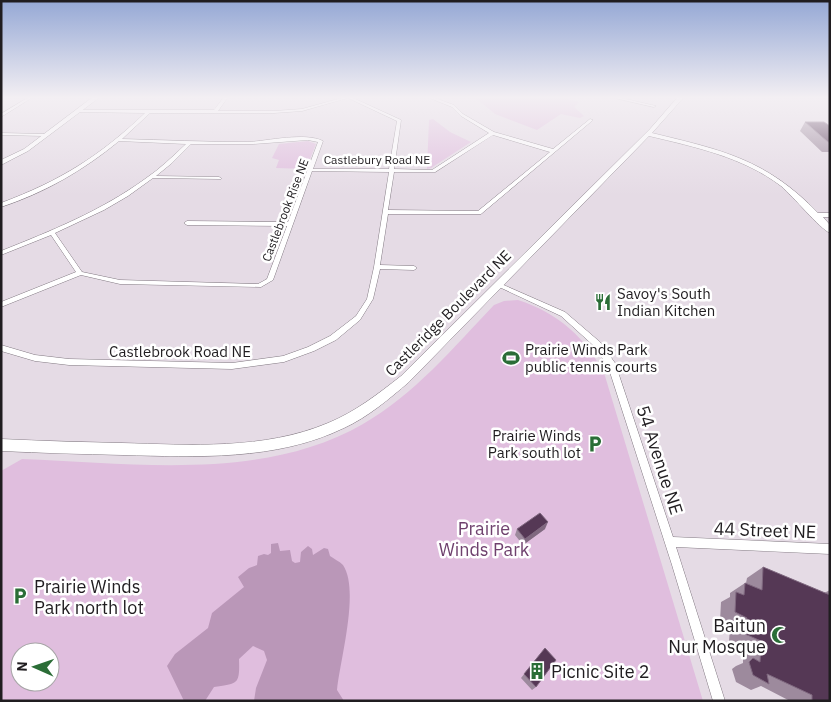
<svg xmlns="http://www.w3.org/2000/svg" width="831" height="702" viewBox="0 0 831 702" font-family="'IBM Plex Sans',sans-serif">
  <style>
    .green { fill: #e0bede; fill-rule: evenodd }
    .water { fill: #ba97b8 }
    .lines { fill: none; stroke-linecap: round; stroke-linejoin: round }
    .street-casing { stroke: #827982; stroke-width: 1 }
    .secondary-casing { stroke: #827982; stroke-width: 1 }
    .street { fill: #fff; fill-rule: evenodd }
    .secondary { fill: #fff; fill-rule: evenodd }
    .wall { fill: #9d8a9d }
    .shaded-wall { fill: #806980 }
    .building { fill: #553855; stroke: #806980 }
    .labels { text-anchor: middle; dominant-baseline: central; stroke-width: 5; stroke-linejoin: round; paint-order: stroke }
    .far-street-label { font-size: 12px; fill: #201d20; stroke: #fff }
    .poi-label { font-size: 15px; fill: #201d20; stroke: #fff; text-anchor: start }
    .street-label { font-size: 15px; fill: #201d20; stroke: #fff }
    .near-street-label { font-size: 18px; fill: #201d20; stroke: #fff }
    .near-park-label { font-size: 18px; fill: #6f416e; stroke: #fff }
    .near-poi-label { font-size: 18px; fill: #201d20; stroke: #fff; text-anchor: start }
  </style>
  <rect width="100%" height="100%" fill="#e5dbe5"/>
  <path class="green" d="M470,97H560L579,102L574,107L584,116L580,118L561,114L537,130L495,114L478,100Z
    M433,119L450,132L471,142L431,168L427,169L429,120Z
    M308,141L316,144L306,169L276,168L279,160L272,158L279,144Z
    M518,300C558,313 587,338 605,376L703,701H1V471L22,459C134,463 262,482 363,424C414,395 454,347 494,305L504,301ZM20,652H50V682H20Z"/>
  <path class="water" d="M278,543L280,551L290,550L292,561L295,563L300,562L301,552L308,546L312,549L313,555L324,548L328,549L330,556C334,559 339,561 343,565C360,590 340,660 337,690L344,701H254L256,688L267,660L264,651L253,646L239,659C240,686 237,683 214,687L205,701H184L167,666L175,654L208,628L212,613L244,587L238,577L249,568L257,565L258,556L264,554L268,555L271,553V544Z"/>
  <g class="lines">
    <g class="street-casing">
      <path id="street" d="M29,97H33L1,117V114Z
        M224,97H228L218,111H274L302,109L345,97H351L401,120L394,169L432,170L489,133L461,116L452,107L427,97H432L454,105L463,114L494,132L553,149L590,119L593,120L481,214H388L380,265L414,266L417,268L414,270L380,269L373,299L360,320L336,340L314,351L284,362L232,369L69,365L35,361L1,351V345L35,355L69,359L232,363L283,356L308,347L330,336L356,316L367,299L374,267L389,172L312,171L273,280L261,287L120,284L81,275L1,307V302L76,272L51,235L1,255V251C51,231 101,211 145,179C160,169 173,156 186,144L119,141C84,170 44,193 1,207V203C60,181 100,156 145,113L78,112L76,111L77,110H214ZM348,98L397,121L389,169H313L323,141C305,132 268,141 248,142C205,142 164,140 122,139L150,113H274L302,111ZM493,135L550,152L478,211L388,210L394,172H435ZM308,140L318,142L288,222L187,221L184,223L187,225L287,226L267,279L258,284L120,280L82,272L55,233L104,210L128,196L153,178L221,179V178L219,177L156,176L172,163L191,144H253Z
        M610,97H617L656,106L654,107Z
        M1,133L45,134L47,135L45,136L1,135Z
        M499,283L565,312L600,342L615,363L673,537L830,544V554L676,547L725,701H713L672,565L608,366L594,346L561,316L497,286L496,285L497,284Z"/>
    </g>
    <g class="secondary-casing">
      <path id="secondary" d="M93,97H100L28,151L1,165V160L24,149Z
        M678,97H684L652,133C722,150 766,159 818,213H830V217H823L830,225V233C819,228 794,197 781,186C743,157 695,147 649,136L409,382C389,399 368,417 344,428C276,461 196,457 123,455C82,454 42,453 1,451V439C42,441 82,442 122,443C190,445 264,450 328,423C355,412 378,394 401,376L650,129Z"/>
    </g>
    <use href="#street" class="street"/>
    <use href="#secondary" class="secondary"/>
  </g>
  <path class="wall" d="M805,122L830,126V152H822L800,131Z
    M517,529H545L523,545L515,535Z
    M763,567L824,593L830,590V701H790L761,686L751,690L736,682L732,669L736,666L743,663V649L729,642L730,627L720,621L721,602L730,597V593L745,583H746L747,578Z
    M545,648L536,687L532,690L521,678Z"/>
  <path class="shaded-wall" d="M548,522L545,529L523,545L525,539Z"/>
  <path class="building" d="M805,122H824L830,126V142H828Z
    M540,513L548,522L525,539L517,529Z
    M763,567L830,595V701H812V695L767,674L769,684L753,675L749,662L753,658L760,662L761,641L745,634L747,618L735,612L736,592L744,595L745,583L762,590Z
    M545,648L556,660L536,687L524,674Z"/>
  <linearGradient id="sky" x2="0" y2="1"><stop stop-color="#95a8d5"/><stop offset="0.5" stop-color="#f3eff3"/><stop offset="1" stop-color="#f3eff3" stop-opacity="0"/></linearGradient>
  <rect width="831" height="195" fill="url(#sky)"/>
  <defs>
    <g id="restaurant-bare" transform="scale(1.35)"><path d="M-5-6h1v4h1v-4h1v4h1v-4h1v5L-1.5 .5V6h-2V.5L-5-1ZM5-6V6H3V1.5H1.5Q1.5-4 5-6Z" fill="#2b6d37" stroke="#fff" stroke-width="2.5" paint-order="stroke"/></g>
    <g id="stadium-bare" transform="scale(1.35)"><path d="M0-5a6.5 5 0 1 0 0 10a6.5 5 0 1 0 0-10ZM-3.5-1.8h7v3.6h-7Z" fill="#2b6d37" stroke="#fff" stroke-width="2.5" paint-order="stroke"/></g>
    <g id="parking-bare" transform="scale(1.35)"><path d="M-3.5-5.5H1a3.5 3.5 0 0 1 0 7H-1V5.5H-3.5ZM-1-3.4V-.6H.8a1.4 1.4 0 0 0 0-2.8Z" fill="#2b6d37" stroke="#fff" stroke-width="2.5" paint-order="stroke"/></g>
    <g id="mosque-bare" transform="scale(1.35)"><path d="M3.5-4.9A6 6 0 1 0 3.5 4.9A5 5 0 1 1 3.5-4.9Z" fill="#2b6d37" stroke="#fff" stroke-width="2.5" paint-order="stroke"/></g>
    <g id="building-bare" transform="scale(1.35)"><path d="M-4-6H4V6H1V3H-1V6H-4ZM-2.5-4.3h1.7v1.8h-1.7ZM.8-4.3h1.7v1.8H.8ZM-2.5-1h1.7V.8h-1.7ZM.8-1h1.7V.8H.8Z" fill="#2b6d37" stroke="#fff" stroke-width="2.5" paint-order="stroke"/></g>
  </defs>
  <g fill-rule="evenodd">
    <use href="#restaurant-bare" x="603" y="302"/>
    <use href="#stadium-bare" x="511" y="358"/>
    <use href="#parking-bare" x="595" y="444"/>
    <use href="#parking-bare" x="20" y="596"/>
    <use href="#mosque-bare" x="780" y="635"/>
    <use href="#building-bare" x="537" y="671"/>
  </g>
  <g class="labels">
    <g class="far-street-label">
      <text x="377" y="159">Castlebury Road NE</text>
      <text transform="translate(285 210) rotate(-69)">Castlebrook Rise NE</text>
    </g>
    <g class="poi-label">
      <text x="617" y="293">Savoy's South<tspan x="617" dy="17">Indian Kitchen</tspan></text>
      <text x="525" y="349">Prairie Winds Park<tspan x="525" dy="17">public tennis courts</tspan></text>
      <text x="581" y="435" text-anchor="end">Prairie Winds<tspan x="581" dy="17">Park south lot</tspan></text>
    </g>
    <g class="street-label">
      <text transform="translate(448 313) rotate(-45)">Castleridge Boulevard NE</text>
      <text x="180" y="351">Castlebrook Road NE</text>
    </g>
    <g class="near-street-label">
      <text transform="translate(660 460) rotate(72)">54 Avenue NE</text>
      <text transform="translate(765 530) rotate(2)">44 Street NE</text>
    </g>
    <g class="near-park-label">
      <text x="484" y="528">Prairie<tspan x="484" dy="21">Winds Park</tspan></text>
    </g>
    <g class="near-poi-label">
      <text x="34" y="586">Prairie Winds<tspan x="34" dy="21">Park north lot</tspan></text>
      <text x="766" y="625" text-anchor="end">Baitun<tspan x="766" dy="21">Nur Mosque</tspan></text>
      <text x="551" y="671">Picnic Site 2</text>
    </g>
  </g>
  <rect width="831" height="702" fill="none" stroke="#201d20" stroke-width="5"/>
  <g transform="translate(35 667) rotate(272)"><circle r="24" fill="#ffffff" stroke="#a6a5a6"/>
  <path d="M0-4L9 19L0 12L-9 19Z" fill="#2b6d37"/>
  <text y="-8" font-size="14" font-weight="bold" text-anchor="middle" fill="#201d20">N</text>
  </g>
</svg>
